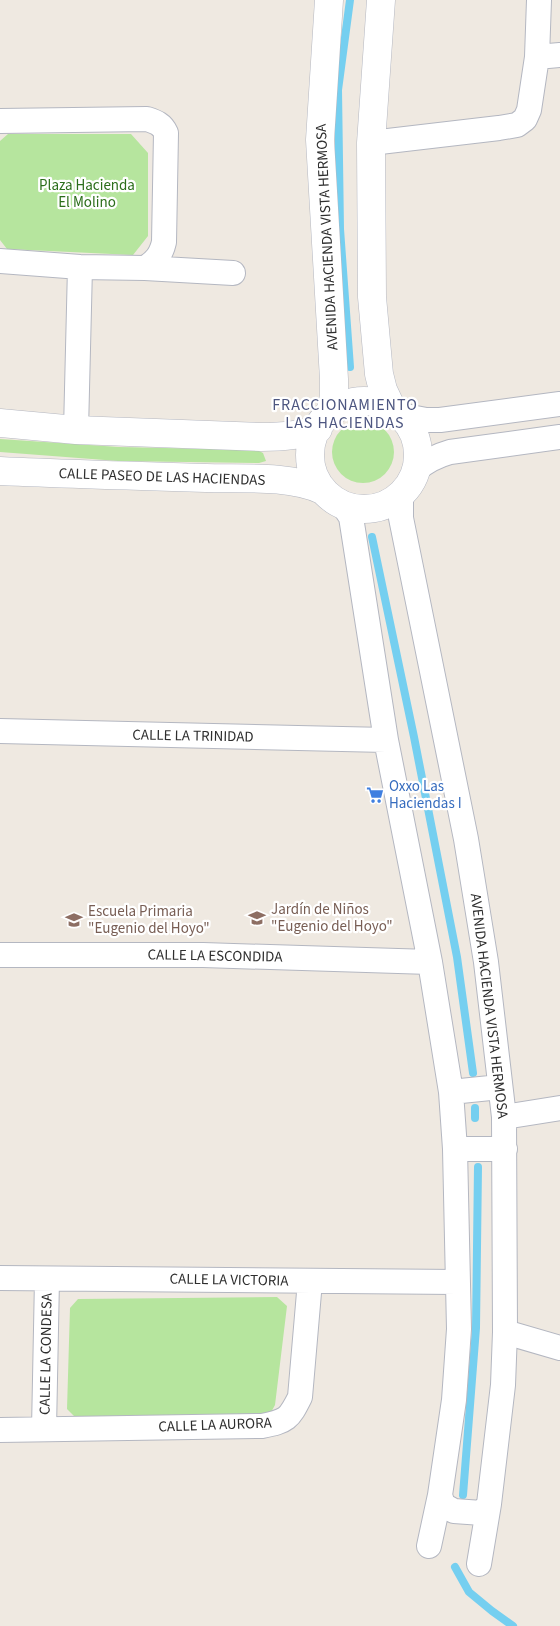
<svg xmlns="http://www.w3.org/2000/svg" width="560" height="1626" viewBox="0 0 560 1626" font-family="'Source Sans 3',sans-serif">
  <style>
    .green { fill: #b6e59e }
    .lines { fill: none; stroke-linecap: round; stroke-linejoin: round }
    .stream { stroke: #75cff0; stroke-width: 8 }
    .street-casing { stroke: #b4b7c1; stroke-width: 26 }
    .secondary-casing { stroke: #b4b7c1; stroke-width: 29 }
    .street { stroke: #fff; stroke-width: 24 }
    .secondary { stroke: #fff; stroke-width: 28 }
    .labels { text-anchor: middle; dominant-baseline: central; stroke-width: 4.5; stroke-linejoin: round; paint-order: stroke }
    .park-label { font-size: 15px; fill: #2c6e1b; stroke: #fff }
    .street-label { font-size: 15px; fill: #2e2e2e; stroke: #fff }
    .shop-label { font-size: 15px; fill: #366cbe; stroke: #fff; text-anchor: start }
    .education-label { font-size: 15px; fill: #785e54; stroke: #fff; text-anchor: start }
    .neighbourhood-label { font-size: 16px; letter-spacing: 1px; fill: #4d5680; stroke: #fff }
  </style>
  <rect width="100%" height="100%" fill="#efe9e1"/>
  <path class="green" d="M8,134H131L148,153V236L133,255L7,249L0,240V141Z
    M332 452a31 31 0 1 1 62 0a31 31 0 1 1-62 0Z
    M0,439L119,447L257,450L263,453L266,461L259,463L118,461L0,452Z
    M277,1297L287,1306L275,1405L269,1416L75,1417L67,1409L70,1308L78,1299Z"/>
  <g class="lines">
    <path class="stream" d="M350,367L340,229L338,90L350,0
      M372,537L414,737L457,957L473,1073
      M475,1108V1118
      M463,1495L476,1328L478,1167
      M455,1567L469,1592L492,1611L513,1626"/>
    <g class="street-casing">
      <path id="street" d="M537,57L560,55
        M0,121L147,119C156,122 162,124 166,133L164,242C161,255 156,261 145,268
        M371,143L499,128L517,125L525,119L529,110L537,57L539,0
        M0,261L80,267L145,268L233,273
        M400,415L426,420H440L560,404
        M76,430L80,267
        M416,470C426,461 436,456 450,452L560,437
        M343,505L351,517L386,740L430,962L451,1092L455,1149L459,1329L454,1400L440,1495L443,1505L454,1511L482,1513L489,1504L503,1385L505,1332L504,1117L486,962L466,839L401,518V500L403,492
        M0,731L386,740
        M0,955H203L430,962
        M451,1092L500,1087
        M504,1117L560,1108
        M455,1149H505
        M0,1278L457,1282
        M505,1332L560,1348
        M44,1429L47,1279
        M0,1430L262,1426C287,1421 289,1419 300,1397L310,1281
        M429,1546L440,1495
        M479,1564L489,1504"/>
    </g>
    <g class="secondary-casing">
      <path id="secondary" d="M329,0L320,140L334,379V397L330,413
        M381,0L371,143L372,297L379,374L383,390L392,409
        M310 455a54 54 0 1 1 108 0a54 54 0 1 1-108 0Z
        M0,423L76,430L261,437C281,437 300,436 318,429
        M0,471C68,474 137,476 206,478C242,479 289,475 322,490"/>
    </g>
    <use href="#street" class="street"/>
    <use href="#secondary" class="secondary"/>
  </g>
  <defs>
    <g id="supermarket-bare" transform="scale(1.35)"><path d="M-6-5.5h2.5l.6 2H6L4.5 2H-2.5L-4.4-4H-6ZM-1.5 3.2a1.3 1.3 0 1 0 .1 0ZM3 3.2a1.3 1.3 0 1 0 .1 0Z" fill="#3f7fe0" stroke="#fff" stroke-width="2.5" paint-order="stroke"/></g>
    <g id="school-bare" transform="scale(1.35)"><path d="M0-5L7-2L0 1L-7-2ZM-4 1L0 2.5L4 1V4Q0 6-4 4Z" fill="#8d6e63" stroke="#fff" stroke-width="2.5" paint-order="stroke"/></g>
  </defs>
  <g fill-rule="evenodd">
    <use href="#supermarket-bare" x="375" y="795"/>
    <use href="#school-bare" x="257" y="918"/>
    <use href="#school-bare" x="74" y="920"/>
  </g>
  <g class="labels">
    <g class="park-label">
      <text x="87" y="185">Plaza Hacienda<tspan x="87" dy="17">El Molino</tspan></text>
    </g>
    <g class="street-label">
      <text transform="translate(327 237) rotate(-93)">AVENIDA HACIENDA VISTA HERMOSA</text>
      <text transform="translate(162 477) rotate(2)">CALLE PASEO DE LAS HACIENDAS</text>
      <text transform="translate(193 736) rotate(1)">CALLE LA TRINIDAD</text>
      <text transform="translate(215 956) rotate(1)">CALLE LA ESCONDIDA</text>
      <text transform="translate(489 1006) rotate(83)">AVENIDA HACIENDA VISTA HERMOSA</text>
      <text transform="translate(229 1280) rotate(1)">CALLE LA VICTORIA</text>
      <text transform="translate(46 1354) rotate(-89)">CALLE LA CONDESA</text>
      <text transform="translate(215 1425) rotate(-2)">CALLE LA AURORA</text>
    </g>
    <g class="shop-label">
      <text x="389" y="786">Oxxo Las<tspan x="389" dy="17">Haciendas I</tspan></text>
    </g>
    <g class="education-label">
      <text x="271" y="909">Jardín de Niños<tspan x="271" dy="17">"Eugenio del Hoyo"</tspan></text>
      <text x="88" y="911">Escuela Primaria<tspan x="88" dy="17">"Eugenio del Hoyo"</tspan></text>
    </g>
    <g class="neighbourhood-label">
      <text x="345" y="405">FRACCIONAMIENTO<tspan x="345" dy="18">LAS HACIENDAS</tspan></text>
    </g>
  </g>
</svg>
